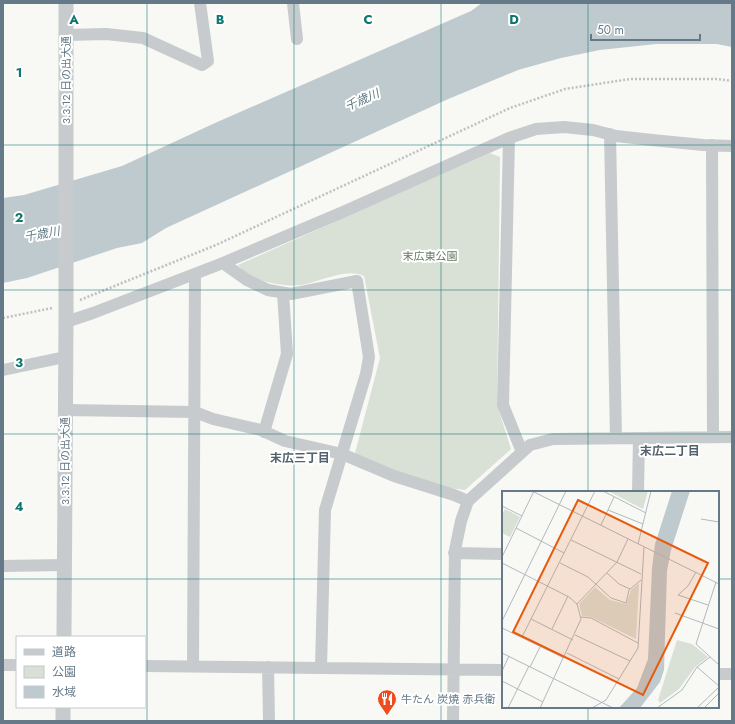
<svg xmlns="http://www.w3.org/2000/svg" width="735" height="724" viewBox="0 0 735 724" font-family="Jost,'Noto Sans JP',sans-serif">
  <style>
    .green { fill: #d9e0d5 }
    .water { fill: #becace }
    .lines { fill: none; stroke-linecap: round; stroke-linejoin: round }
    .path { stroke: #bec1c3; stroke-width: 2.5; stroke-dasharray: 2 2; stroke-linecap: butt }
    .minor { stroke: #c7cbce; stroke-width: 12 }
    .tertiary { stroke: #c7cbce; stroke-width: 15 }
    .grid { fill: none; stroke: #0f766e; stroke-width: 1; stroke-opacity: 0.55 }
    .labels { text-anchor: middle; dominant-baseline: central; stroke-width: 4; stroke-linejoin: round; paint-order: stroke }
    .street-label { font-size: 11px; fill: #657988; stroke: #fff }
    .park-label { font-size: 11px; fill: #667a60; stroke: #fff }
    .poi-label { font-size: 11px; fill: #657988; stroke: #fff; text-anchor: start }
    .water-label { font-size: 12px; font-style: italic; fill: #607b83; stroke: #fff }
    .neighbourhood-label { font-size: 12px; font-weight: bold; fill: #53626d; stroke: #fff }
    .inset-road { fill: none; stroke: #b0babf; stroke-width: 1 }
    .view { fill: #e8590c; fill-opacity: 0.15; stroke: #e8590c; stroke-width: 2 }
    .inset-edge { fill: none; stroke: #657988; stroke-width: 2 }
    .grid-label { font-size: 13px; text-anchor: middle; font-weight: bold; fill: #0f766e; stroke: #fff; stroke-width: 4; stroke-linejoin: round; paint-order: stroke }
  </style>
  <rect width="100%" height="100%" fill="#f8f8f5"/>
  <path class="green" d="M490,153L500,157L497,405L511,449L465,490L443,487L354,457L380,358L364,276C347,267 319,282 301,285C287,287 259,282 247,274C244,271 241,268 238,265Z"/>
  <path class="water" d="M482,3H732V47L717,44H656L600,50L561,58L518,70L446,100L166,228L142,243L117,248L27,278L3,283V198L24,195L122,166L215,123L471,11Z"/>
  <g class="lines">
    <path class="path" d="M80,300L216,245L510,108L565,89L630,79H718L732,81
      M3,318L52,308"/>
    <path class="minor" d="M293,3L297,39
      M66,35L106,34L143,38L202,65L208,61L200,3
      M610,134L616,438
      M509,138L503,405L522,452
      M712,145L713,437
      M223,263L247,280L268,290L291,294L357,281L369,357L366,374L325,510L321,668
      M66,322L93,313L223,263L343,212L509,138L536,129L564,127L593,130L616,136L652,140L703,145L732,146
      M3,370L65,357
      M65,410L195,412L213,419L261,430L285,441L342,454L394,476L454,495L468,501
      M264,432L287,354L283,293
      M638,492L639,438
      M454,553L503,554
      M3,566L64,565
      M3,665H17
      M145,666L503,670
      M193,666L195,274
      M268,667L269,721
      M718,674H732
      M453,721L455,550L461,521L468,501L530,445L553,439L732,437"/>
    <path class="tertiary" d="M64,637L66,322V3
      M63,721V707"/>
  </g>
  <path class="grid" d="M147,3V721M294,3V721M441,3V721M588,3V492M3,145H732M3,290H732M3,434H732M3,579H503M718,579H732M588,707V721"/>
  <defs>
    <g id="restaurant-pin" transform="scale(1)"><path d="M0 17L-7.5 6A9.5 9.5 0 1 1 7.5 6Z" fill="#f04b1d" stroke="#fff"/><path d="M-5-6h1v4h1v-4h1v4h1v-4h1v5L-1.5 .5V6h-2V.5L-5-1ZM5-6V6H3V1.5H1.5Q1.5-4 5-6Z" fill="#fff"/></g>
  </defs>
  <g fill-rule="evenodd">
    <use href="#restaurant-pin" x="387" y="699"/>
  </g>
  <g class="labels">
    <g class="street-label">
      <text transform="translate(66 80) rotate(-90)">3.3.12 日の出大通</text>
      <text transform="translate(65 461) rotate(-90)">3.3.12 日の出大通</text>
    </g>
    <g class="park-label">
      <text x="430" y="256">末広東公園</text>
    </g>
    <g class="poi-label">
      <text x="401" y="699">牛たん 炭焼 赤兵衛</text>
    </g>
    <g class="water-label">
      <text transform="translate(362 100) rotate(-24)">千歳川</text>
      <text transform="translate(42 234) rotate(-10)">千歳川</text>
    </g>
    <g class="neighbourhood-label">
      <text x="670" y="451">末広二丁目</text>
      <text x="300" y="458">末広三丁目</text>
    </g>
  </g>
  <g transform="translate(502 491)">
    <rect width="217" height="217" fill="#f8f8f5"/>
    <path d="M106,0H146L141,18ZM3,18L18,26L8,46L0,42V24ZM137,92L134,148L89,126L80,125L77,113L93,96L108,109L124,113L129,99ZM175,149L190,153L206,166L193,176L177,198L158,212L156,209Z" fill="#d9e0d5"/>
    <path d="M170,0H188L169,59L165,80L162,179L158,191L138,217H117L135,197L146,168L150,77L153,53Z" fill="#becace"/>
    <path class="inset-road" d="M30,0L217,93M101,0L144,22M0,15L20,25M106,19L141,33M199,28L217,31M99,34L112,6M14,37L62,62M69,49L139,83M136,53L149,0M0,66L32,0M0,72L67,106L75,113L79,128L38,217M58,72L86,86L109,107L124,112L127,99L139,89M194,81L186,95L176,104L206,114M105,82L117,93L128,98M214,91L194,153L217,174M75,113L115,71L126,48M173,122L217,138M79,126L89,127L136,152M29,128L71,149M0,130L64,0M0,137L62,167M50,138L66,105M73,144L128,170M20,146L93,0M0,162L111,217M65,162L117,188M28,176L38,156M195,176L217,195M0,180L7,165M0,190L41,211M6,217L27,175M90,217L104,209L136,157L142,56M155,217L180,199L195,176L208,166M195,217L217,196M202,217L217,202"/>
    <path class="view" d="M76,9L206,72L141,204L11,141Z"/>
    <rect width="217" height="217" class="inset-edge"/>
  </g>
  <g class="grid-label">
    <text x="74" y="24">A</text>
    <text x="220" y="24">B</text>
    <text x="368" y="24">C</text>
    <text x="514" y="24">D</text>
    <text x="19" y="77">1</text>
    <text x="19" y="222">2</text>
    <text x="19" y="367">3</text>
    <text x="19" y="511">4</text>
  </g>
  <rect width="735" height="724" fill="none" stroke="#657988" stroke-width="8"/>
  <rect x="16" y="636" width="130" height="72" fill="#ffffff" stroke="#c1c9cf"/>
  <rect x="24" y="649" width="20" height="6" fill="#c7cbce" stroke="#c1c9cf"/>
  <text x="52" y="656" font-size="12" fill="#657988">道路</text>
  <rect x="24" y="666" width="20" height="12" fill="#d9e0d5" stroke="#c1c9cf"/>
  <text x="52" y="676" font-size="12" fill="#657988">公園</text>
  <rect x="24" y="686" width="20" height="12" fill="#becace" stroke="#c1c9cf"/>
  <text x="52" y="696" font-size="12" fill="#657988">水域</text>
  <path d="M591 34v6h109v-6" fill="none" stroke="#657988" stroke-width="2"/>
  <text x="597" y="34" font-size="12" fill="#657988" stroke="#ffffff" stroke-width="3" paint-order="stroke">50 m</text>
</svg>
